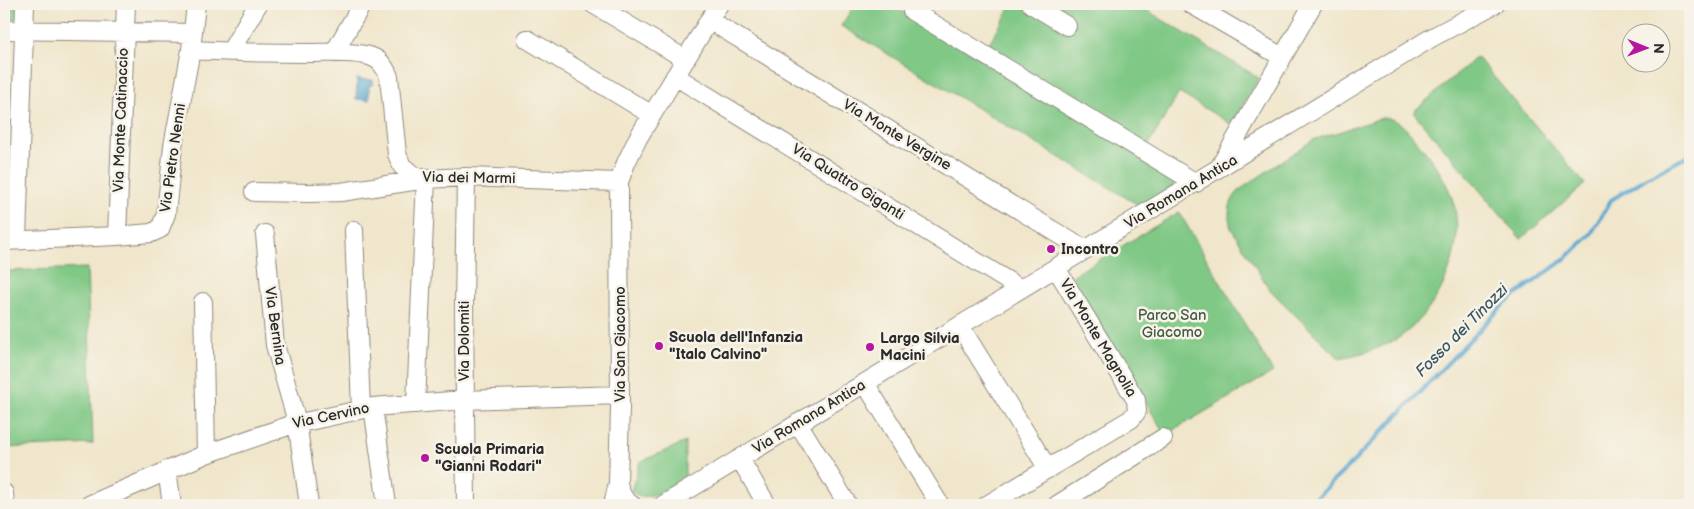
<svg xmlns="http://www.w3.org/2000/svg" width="1694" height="509" viewBox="0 0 1694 509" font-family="'Balsamiq Sans',sans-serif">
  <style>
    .green { fill: #7fc885; stroke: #557a58 }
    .water { fill: #59a7d2; stroke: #42697e }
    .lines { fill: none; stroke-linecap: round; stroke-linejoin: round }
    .stream { stroke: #59a7d2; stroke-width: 4 }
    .minor-casing { stroke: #8e887b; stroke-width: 20 }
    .minor { stroke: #fff; stroke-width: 18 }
    .poi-dot { fill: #b5179e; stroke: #f7f3e8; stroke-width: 2 }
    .labels { text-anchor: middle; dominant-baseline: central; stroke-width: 5; stroke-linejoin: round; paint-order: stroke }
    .street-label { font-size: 15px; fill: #2b2b2b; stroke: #f7f3e8 }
    .poi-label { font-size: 15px; font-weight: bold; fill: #2b2b2b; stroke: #f7f3e8; text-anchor: start }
    .park-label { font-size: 15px; fill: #445a46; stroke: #f7f3e8 }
    .water-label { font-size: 16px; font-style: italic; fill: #3b5665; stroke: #f7f3e8 }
  </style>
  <rect width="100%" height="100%" fill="#f7f3e8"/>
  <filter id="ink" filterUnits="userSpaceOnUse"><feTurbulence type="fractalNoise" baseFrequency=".02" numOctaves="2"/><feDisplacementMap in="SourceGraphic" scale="10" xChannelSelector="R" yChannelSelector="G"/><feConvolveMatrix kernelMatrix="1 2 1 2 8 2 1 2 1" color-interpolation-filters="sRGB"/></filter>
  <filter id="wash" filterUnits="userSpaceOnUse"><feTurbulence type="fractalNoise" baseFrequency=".0096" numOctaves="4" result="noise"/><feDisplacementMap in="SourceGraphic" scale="20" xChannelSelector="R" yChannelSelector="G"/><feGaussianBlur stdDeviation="1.12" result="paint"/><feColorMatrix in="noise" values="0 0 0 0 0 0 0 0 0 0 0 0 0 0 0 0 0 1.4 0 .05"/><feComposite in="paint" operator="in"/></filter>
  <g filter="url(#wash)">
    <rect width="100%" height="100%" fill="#f0e6cb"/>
    <path class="green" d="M4,4H22L21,20L4,19Z
      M855,4H889L980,58L1013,4H1136L1259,78L1231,124L1179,93L1142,156L1184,180L1140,206L841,26Z
      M1477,57L1585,184L1521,239L1413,112Z
      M1382,118C1399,117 1408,131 1418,143C1434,162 1450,184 1455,209C1464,254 1438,311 1400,337C1381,349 1361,354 1339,358L1270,290L1231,228C1227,212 1229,200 1241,189L1313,140Z
      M1179,212L1273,372L1165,435L1072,276Z
      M87,268L93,444L5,448L4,271Z
      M685,442V477C669,486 648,506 631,491L640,462Z"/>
    <path class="water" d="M357,79L373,80L372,85H369V100L356,99Z"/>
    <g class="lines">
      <path class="stream" d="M1309,505L1355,460L1505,303L1565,259L1591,234L1611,200L1648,177L1690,155"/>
    </g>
  </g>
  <g filter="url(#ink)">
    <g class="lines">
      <g class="minor-casing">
        <path id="minor" d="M196,4L191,50C231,52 271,53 311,53C326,53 358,51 372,57C381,60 386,69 389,77L397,154L402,166L414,176L426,179L466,177L619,182
          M593,4L685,59
          M1031,4L1067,26
          M1191,4L1282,57
          M912,11L1196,183
          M709,20L1085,250
          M4,30L193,33
          M527,39L652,115
          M230,52L258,4
          M334,53L362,4
          M675,76L1021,289
          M1219,168L1313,4
          M254,192L310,193L341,192L426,179L416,404
          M354,230L361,409
          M265,234L275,345L297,422L309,505
          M117,236L126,4
          M17,239L25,4
          M4,241L117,236L151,233L160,229L166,214L173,146L191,50
          M203,302L206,454
          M960,326L1048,469
          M865,383L940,505
          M373,407L387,505
          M798,423L848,505
          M740,459L767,505
          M167,470L172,505
          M618,483C620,493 623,500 632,505
          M4,493L5,505
          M89,505L206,454L291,425L373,407L464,400L620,395
          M466,505L464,307L466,177
          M613,505L618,483L620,408L619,182L626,163L638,138L719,4
          M663,505L1085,250L1431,38L1495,4
          M987,505L1131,419L1137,411L1136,400L1056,268
          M1057,505L1163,438"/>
      </g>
      <use href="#minor" class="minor"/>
    </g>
  </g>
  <g class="poi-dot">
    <circle cx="1051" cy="249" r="5"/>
    <circle cx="659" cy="346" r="5"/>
    <circle cx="870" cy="347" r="5"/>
    <circle cx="425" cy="458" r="5"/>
  </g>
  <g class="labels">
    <g class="street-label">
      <text transform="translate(121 120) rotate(-88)">Via Monte Catinaccio</text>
      <text transform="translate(897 135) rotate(31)">Via Monte Vergine</text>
      <text transform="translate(173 158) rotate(-82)">Via Pietro Nenni</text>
      <text transform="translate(469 178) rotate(1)">Via dei Marmi</text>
      <text transform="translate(848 182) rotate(32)">Via Quattro Giganti</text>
      <text transform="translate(1181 192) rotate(-31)">Via Romana Antica</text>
      <text transform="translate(275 326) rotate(82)">Via Bernina</text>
      <text transform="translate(1098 338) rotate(59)">Via Monte Magnolia</text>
      <text transform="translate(464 341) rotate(-90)">Via Dolomiti</text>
      <text transform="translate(620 344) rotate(-90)">Via San Giacomo</text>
      <text transform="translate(331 416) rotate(-12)">Via Cervino</text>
      <text transform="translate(809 417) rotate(-31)">Via Romana Antica</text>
    </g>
    <g class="poi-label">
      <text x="1061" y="249">Incontro</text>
      <text x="669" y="337">Scuola dell'Infanzia<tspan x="669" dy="17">"Italo Calvino"</tspan></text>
      <text x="880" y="338">Largo Silvia<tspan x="880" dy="17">Macini</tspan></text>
      <text x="435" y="449">Scuola Primaria<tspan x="435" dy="17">"Gianni Rodari"</tspan></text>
    </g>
    <g class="park-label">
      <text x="1172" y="315">Parco San<tspan x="1172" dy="17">Giacomo</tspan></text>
    </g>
    <g class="water-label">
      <text transform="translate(1462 331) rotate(-45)">Fosso dei Tinozzi</text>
    </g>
  </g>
  <rect width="1694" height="509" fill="none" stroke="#f7f3e8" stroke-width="20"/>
  <g transform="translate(1646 48) rotate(91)"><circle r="24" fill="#f7f3e8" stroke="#a5a39c"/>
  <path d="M0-4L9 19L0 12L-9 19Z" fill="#b5179e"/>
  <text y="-8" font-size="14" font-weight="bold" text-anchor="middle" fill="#2b2b2b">N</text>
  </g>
</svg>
